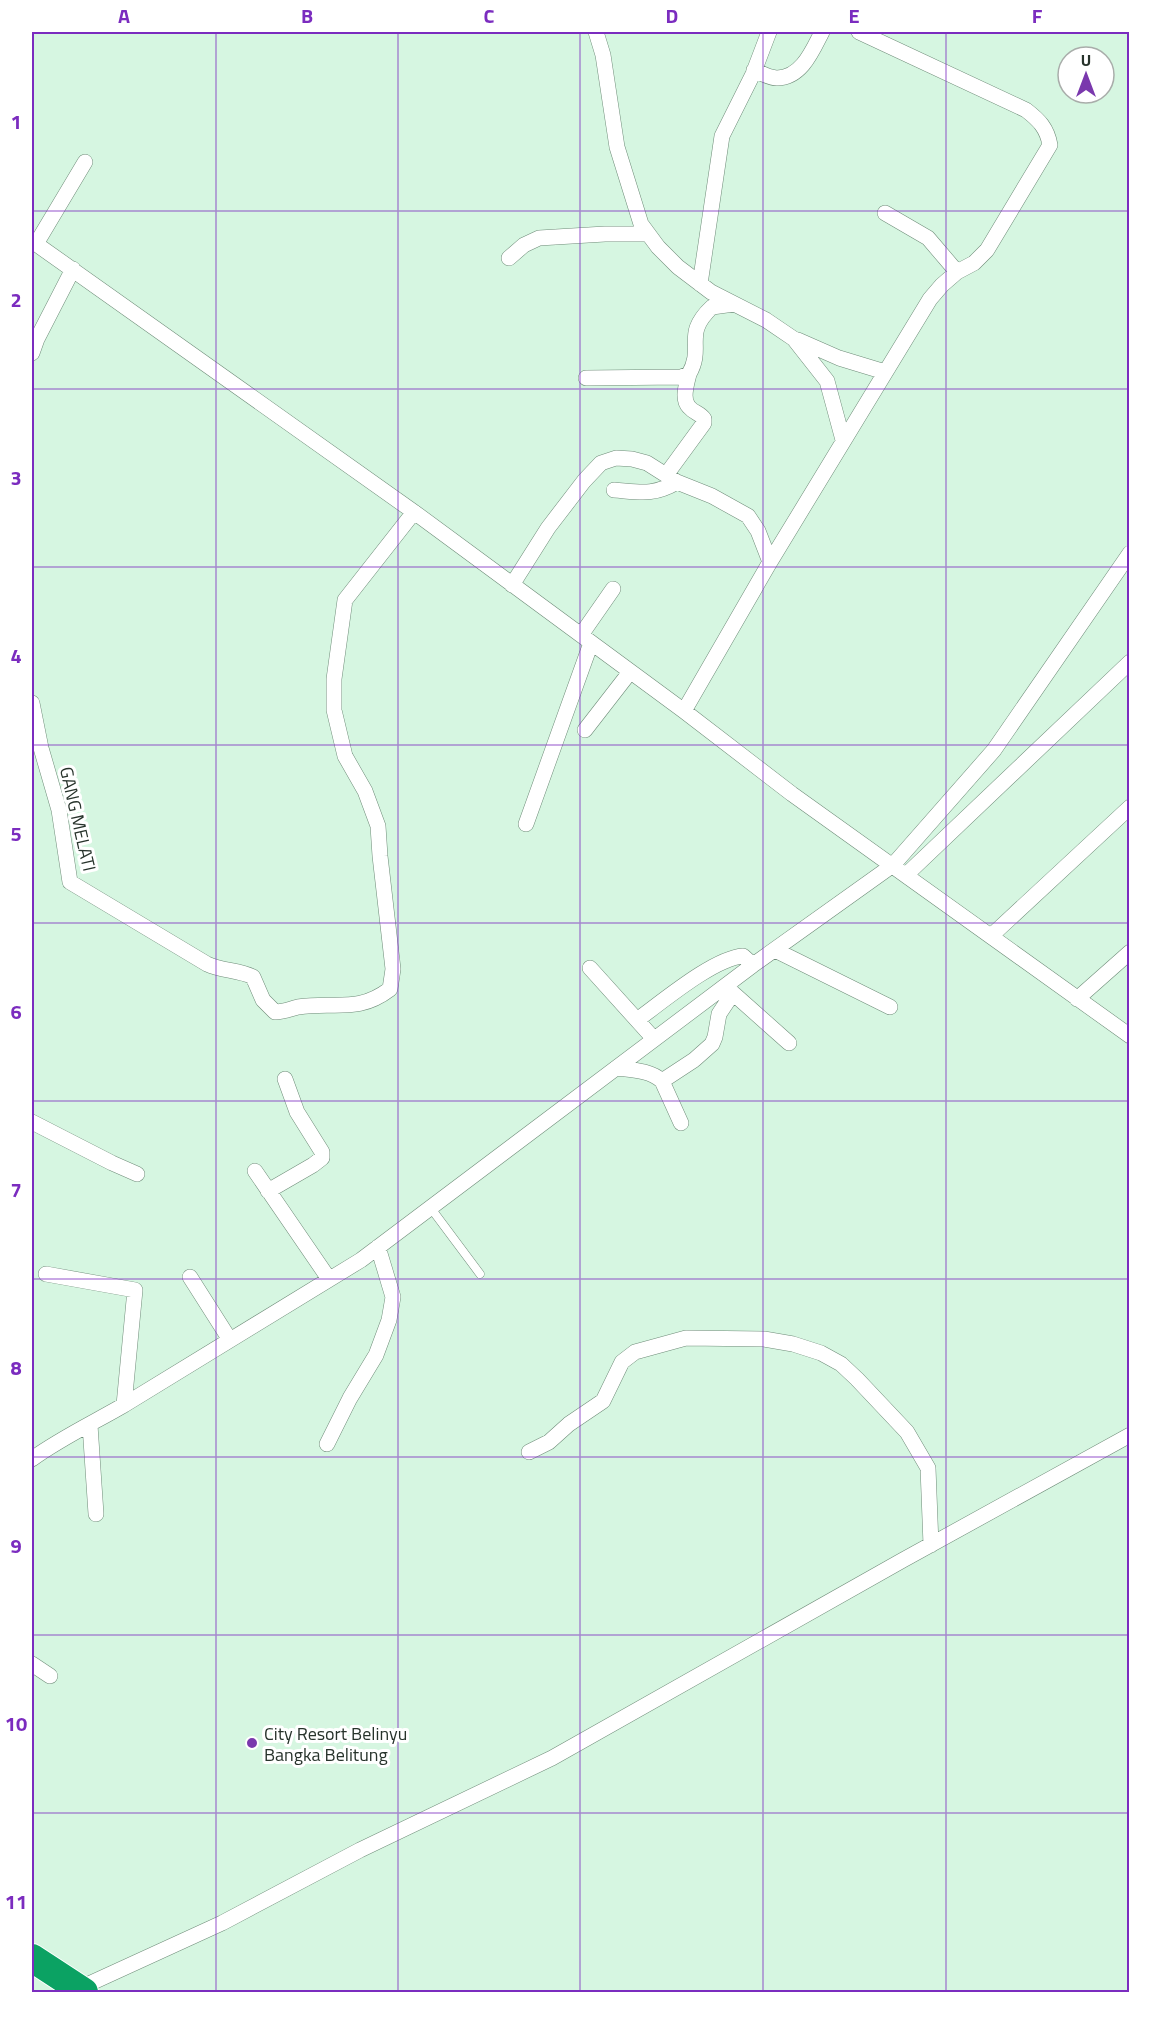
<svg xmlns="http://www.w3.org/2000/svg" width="1161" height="2024" viewBox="0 0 1161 2024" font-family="'Titillium Web',sans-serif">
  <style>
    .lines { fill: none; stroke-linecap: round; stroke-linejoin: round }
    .lane-casing { stroke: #6f8c79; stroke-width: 9 }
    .street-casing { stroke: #6f8c79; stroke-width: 16 }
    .highway-casing { stroke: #fff; stroke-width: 30 }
    .lane { stroke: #fff; stroke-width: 8 }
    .street { stroke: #fff; stroke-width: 15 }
    .highway { stroke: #0ba263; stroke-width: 28 }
    .grid { fill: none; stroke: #7b2cbf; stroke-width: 1.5; stroke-opacity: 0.55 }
    .poi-dot { fill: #7a38ad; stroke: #fff; stroke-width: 2 }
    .labels { text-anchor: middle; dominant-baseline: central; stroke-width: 6; stroke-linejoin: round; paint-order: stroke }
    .street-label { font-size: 18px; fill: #27332b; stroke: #fff }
    .poi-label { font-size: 18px; fill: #27332b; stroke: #fff; text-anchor: start }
    .neatline { fill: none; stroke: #7b2cbf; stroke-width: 2 }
    .grid-label { font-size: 20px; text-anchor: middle; font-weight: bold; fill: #7b2cbf }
  </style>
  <rect width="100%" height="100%" fill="#d6f6e1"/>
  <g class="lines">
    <g class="lane-casing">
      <path id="lane" d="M430,1207L480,1274"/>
    </g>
    <g class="street-casing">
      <path id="street" d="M596,32L603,55L617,147L641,224L658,247L678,267L711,292L766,320L794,339L827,381L843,440
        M754,70C761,73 769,78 777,78C802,78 813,49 822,32
        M885,213L928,238L957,272
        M32,241L414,512L684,711L792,794L1130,1036
        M36,244L85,162
        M509,258L524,245L539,238L605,234H648
        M700,284L722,136L753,74L769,32
        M798,340L839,358L885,372
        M32,353L37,339L73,269
        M586,378L681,377L689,374C705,346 682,335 712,307L734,304
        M666,475L704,423V419C700,413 694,413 689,407C681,399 687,383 689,374
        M614,490C640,492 653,496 677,482
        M512,585L548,528L584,481L601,463L616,458L632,459L647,463L677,482L712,496L748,516L758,531L770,562
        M581,635L613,589
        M32,703L41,748L59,810L70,882L207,964C222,971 239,970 253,977L263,1000L275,1012C284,1012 290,1009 298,1007C335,1001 357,1014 390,989L393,969L380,856L378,826L365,791L345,756L334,710V679L345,600L414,512
        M684,711L770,562L930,299L942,285L957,272L974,263L987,250L1050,145C1047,128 1039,120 1026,110L859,32
        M585,730L630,672
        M526,824L591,643
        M906,875L1130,662
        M991,936L1130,807
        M775,950L890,1007
        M590,968L654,1039
        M725,986L789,1043
        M1077,999L1130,952
        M637,1020C662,1002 714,958 743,956L753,965
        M616,1068C632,1070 650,1070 662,1081L681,1123
        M662,1081L694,1060L712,1044L715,1037L719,1014L733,993
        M32,1122L112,1163L137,1174
        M255,1171L329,1279
        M268,1191L313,1165L322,1158V1152L297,1112L285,1079
        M46,1274L135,1290L124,1405
        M190,1277L230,1340
        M90,1425L96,1514
        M327,1444L350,1398L376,1355L389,1320L393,1297L378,1247
        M529,1452L549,1442L569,1424L603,1401L622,1362L635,1352L686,1338L764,1339L793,1344L821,1353L841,1364L857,1379L907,1432L928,1468L931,1545
        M32,1459C61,1438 93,1423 124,1405L361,1260L753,965L893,865L994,750L1130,553
        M32,1664L50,1676
        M80,1988L222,1923L360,1850L552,1758L903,1560L1130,1435"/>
    </g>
    <g class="highway-casing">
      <path id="highway" d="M32,1958L84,1992"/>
    </g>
    <use href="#lane" class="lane"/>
    <use href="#street" class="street"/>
    <use href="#highway" class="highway"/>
  </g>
  <path class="grid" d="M216,32V1992M398,32V1992M580,32V1992M763,32V1992M946,32V1992M32,211H1130M32,389H1130M32,567H1130M32,745H1130M32,923H1130M32,1101H1130M32,1279H1130M32,1457H1130M32,1635H1130M32,1813H1130"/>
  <circle class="poi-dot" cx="252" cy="1743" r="6"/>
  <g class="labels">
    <g class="street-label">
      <text transform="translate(78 819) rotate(77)">GANG MELATI</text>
    </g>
    <g class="poi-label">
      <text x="264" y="1733">City Resort Belinyu<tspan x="264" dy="21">Bangka Belitung</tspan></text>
    </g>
  </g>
  <rect width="1161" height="2024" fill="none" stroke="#ffffff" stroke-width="66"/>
  <g transform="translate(1086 75)"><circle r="28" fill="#ffffff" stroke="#a9adaa" stroke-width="1.5"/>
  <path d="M0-4.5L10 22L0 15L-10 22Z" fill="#7a38ad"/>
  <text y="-9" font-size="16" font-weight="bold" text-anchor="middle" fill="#27332b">U</text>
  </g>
  <rect x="33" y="33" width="1095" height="1958" class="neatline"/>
  <g class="grid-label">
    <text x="124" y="23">A</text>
    <text x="307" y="23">B</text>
    <text x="489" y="23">C</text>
    <text x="672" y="23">D</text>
    <text x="854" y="23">E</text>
    <text x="1037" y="23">F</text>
    <text x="16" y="129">1</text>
    <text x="16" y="307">2</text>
    <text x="16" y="485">3</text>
    <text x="16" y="663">4</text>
    <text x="16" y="841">5</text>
    <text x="16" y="1019">6</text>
    <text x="16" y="1197">7</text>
    <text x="16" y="1375">8</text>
    <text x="16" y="1553">9</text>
    <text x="16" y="1731">10</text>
    <text x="16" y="1909">11</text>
  </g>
</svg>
